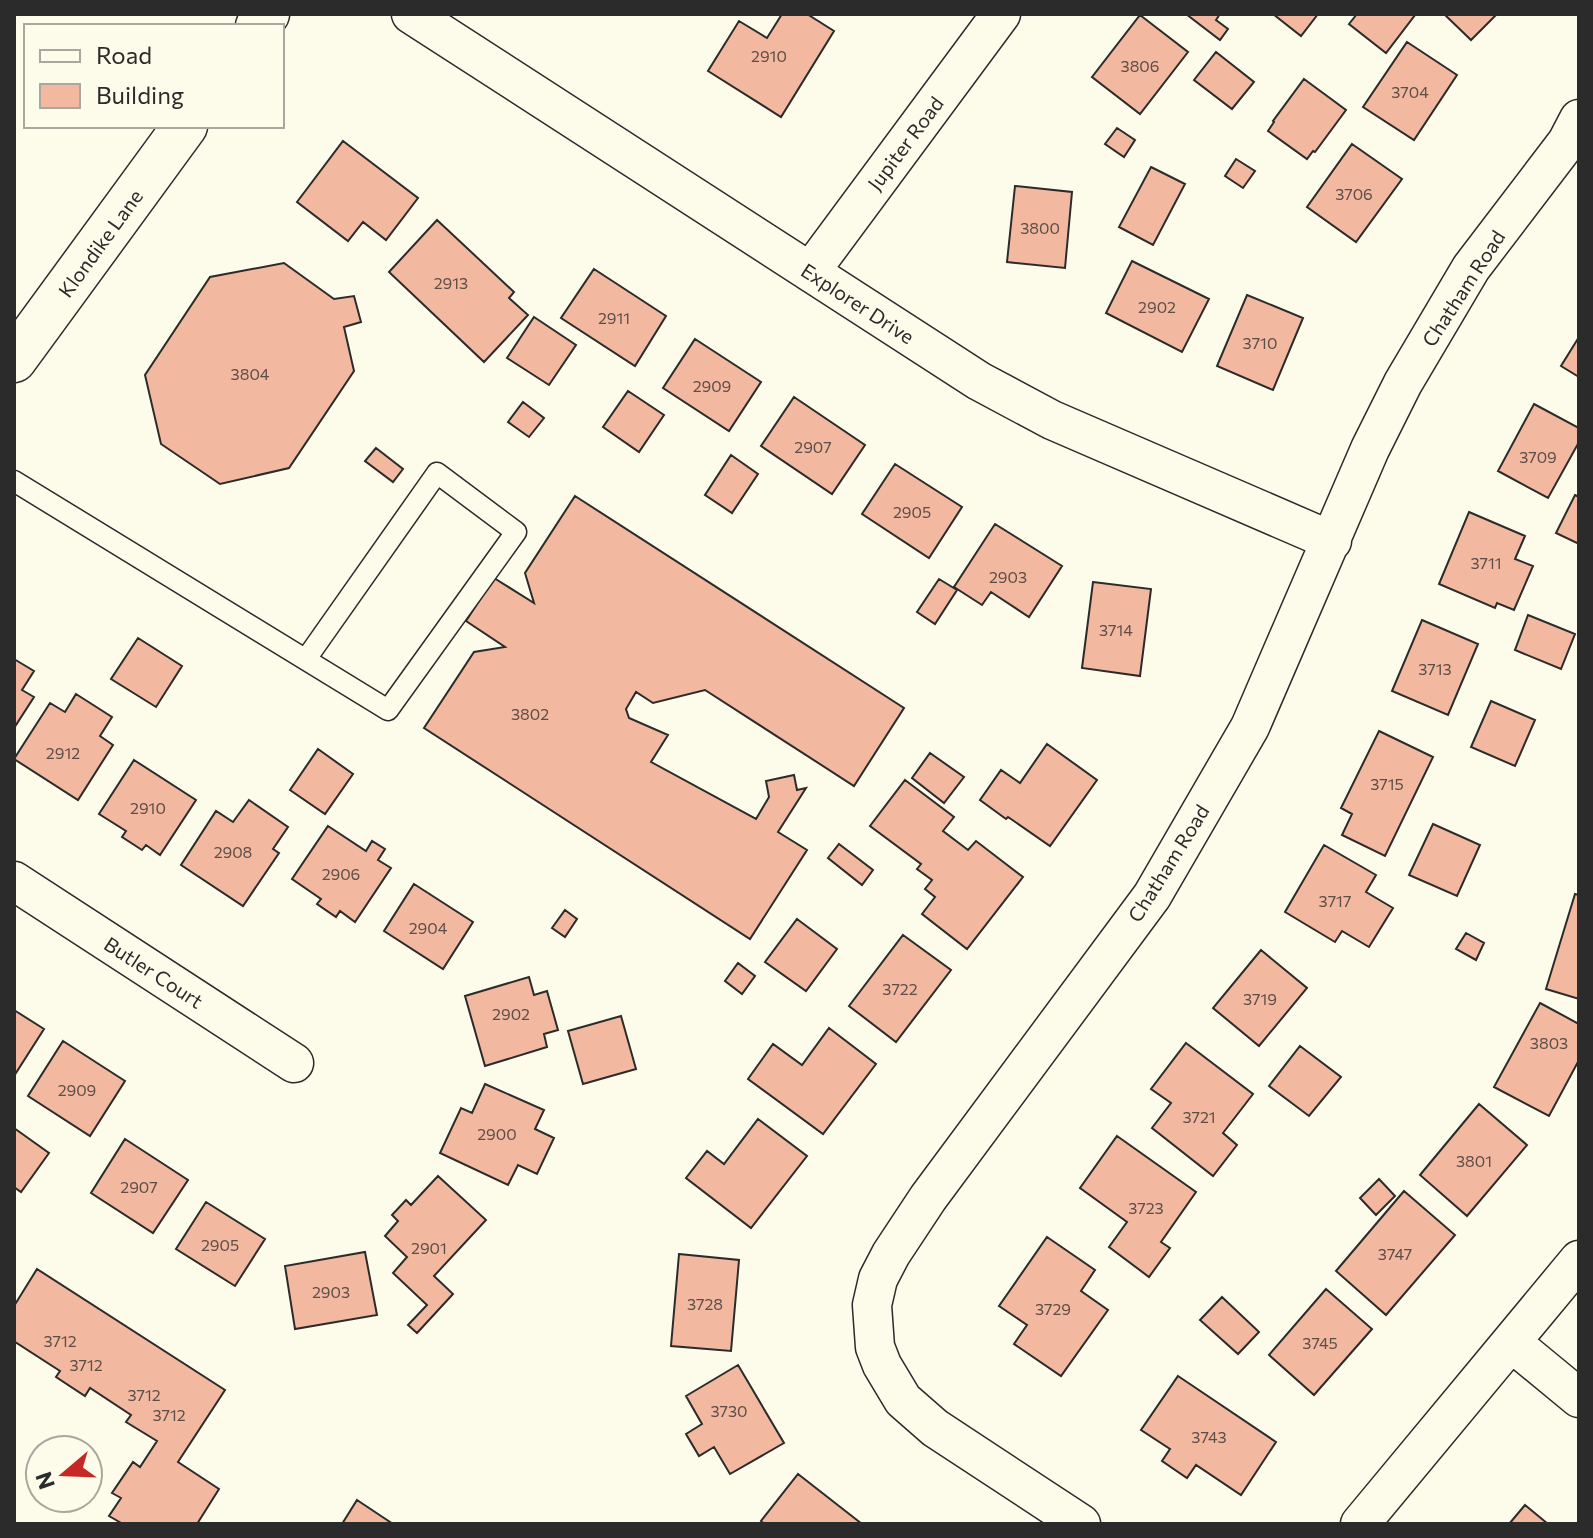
<svg xmlns="http://www.w3.org/2000/svg" width="1593" height="1538" viewBox="0 0 1593 1538" font-family="Commissioner,sans-serif">
  <style>
    .building { fill: #f2b8a0; stroke: #2b2b2b; stroke-width: 2 }
    .lines { fill: none; stroke-linecap: round; stroke-linejoin: round }
    .lane-casing { stroke: #2b2b2b; stroke-width: 23 }
    .street-casing { stroke: #2b2b2b; stroke-width: 41 }
    .secondary-casing { stroke: #2b2b2b; stroke-width: 47 }
    .lane { stroke: #fdfbea; stroke-width: 20 }
    .street { stroke: #fdfbea; stroke-width: 38 }
    .secondary { stroke: #fdfbea; stroke-width: 44 }
    .labels { text-anchor: middle; dominant-baseline: central; stroke-width: 6; stroke-linejoin: round; paint-order: stroke }
    .number-label { font-size: 16px; fill: #5d4e48 }
    .street-label { font-size: 20px; fill: #2b2b2b; stroke: #fdfbea }
  </style>
  <rect width="100%" height="100%" fill="#fdfbea"/>
  <path class="building" d="M782,14H807L834,31L781,117L708,71L739,21L767,38Z
    M1186,14H1220L1216,20L1228,29L1220,40Z
    M1273,14H1318L1301,36Z
    M1357,14H1414L1415,15L1386,53L1349,24Z
    M1444,14H1497L1471,40Z
    M1140,15L1188,52L1140,114L1092,77Z
    M1407,42L1457,75L1414,140L1363,107Z
    M1216,52L1254,82L1232,109L1194,80Z
    M1304,79L1346,110L1315,152L1313,151L1307,159L1268,131L1274,122L1273,121Z
    M1117,128L1135,140L1124,157L1105,144Z
    M343,141L418,198L386,240L363,222L348,241L297,202Z
    M1352,144L1402,179L1356,242L1307,207Z
    M1236,159L1255,171L1243,188L1225,176Z
    M1151,167L1185,184L1153,245L1119,227Z
    M1015,186L1072,192L1065,268L1007,262Z
    M437,220L514,292L509,298L528,315L484,362L389,272Z
    M1132,261L1209,299L1182,352L1106,313Z
    M284,263L334,299L354,296L361,322L344,327L354,371L289,468L220,484L161,444L145,375L210,277Z
    M594,269L666,316L635,366L561,318Z
    M1247,295L1303,318L1273,390L1217,366Z
    M534,317L576,345L549,385L507,358Z
    M1579,337V377L1561,366Z
    M695,339L761,382L729,431L663,388Z
    M628,391L664,415L639,452L603,427Z
    M794,397L865,445L832,494L761,446Z
    M523,402L544,418L529,437L508,422Z
    M1534,404L1579,428V442L1548,498L1498,471Z
    M376,448L403,469L393,482L365,461Z
    M731,455L758,474L732,513L705,495Z
    M895,464L962,507L929,558L862,514Z
    M1575,495L1579,497V544L1556,533Z
    M575,496L904,708L854,786L705,690L653,703L636,692L626,709L629,718L668,735L651,762L756,819L769,797L766,781L794,775L797,790L806,788L778,832L807,850L750,939L424,728L474,652L505,647L466,621L494,578L534,603L525,573Z
    M1469,512L1525,536L1515,559L1533,566L1514,610L1497,603L1495,608L1439,584Z
    M995,524L1062,566L1029,617L991,592L982,605L954,587Z
    M939,579L957,590L935,624L917,612Z
    M1093,582L1151,589L1140,676L1082,668Z
    M1528,615L1575,634L1561,669L1515,650Z
    M1422,620L1478,644L1448,715L1392,691Z
    M138,638L182,666L156,707L111,679Z
    M14,659L34,671L22,690L34,697L14,728Z
    M76,694L112,717L100,736L113,745L78,800L14,759L50,703L65,712Z
    M1491,701L1535,720L1515,766L1471,747Z
    M1379,731L1433,757L1385,856L1342,835L1352,814L1341,808Z
    M1047,744L1097,780L1050,846L1008,817L1006,819L980,800L1001,770L1020,783Z
    M318,749L353,774L325,814L290,790Z
    M930,753L964,777L944,803L912,778Z
    M134,760L196,800L160,855L146,845L142,850L122,837L126,831L99,814Z
    M905,780L954,817L943,831L968,850L976,841L1023,877L967,949L922,914L935,897L925,889L932,880L917,869L921,864L870,826Z
    M249,800L288,827L273,849L279,853L243,906L181,865L216,811L233,822Z
    M1433,824L1480,845L1457,896L1409,875Z
    M328,826L366,851L372,841L385,849L378,860L391,868L355,922L340,911L336,917L317,904L321,899L292,879Z
    M839,844L873,870L862,885L828,858Z
    M1324,845L1376,875L1366,892L1393,908L1369,947L1342,931L1335,942L1285,912Z
    M414,884L473,922L443,969L384,931Z
    M1575,894L1579,895V999L1546,989Z
    M565,910L577,919L565,937L552,928Z
    M797,919L837,949L806,991L765,962Z
    M1466,933L1484,943L1476,960L1456,949Z
    M903,935L951,970L896,1042L849,1006Z
    M1261,950L1307,988L1259,1046L1213,1008Z
    M738,963L755,976L742,994L725,981Z
    M529,977L534,995L547,991L558,1030L544,1034L547,1047L485,1066L465,996Z
    M1540,1003L1579,1024V1060L1549,1116L1494,1087Z
    M14,1010L44,1029L14,1076Z
    M621,1016L636,1069L583,1084L568,1031Z
    M829,1028L876,1064L823,1134L748,1079L773,1044L802,1065Z
    M63,1041L125,1081L90,1136L28,1096Z
    M1186,1043L1253,1094L1223,1133L1237,1145L1213,1176L1152,1128L1171,1103L1151,1089Z
    M1300,1046L1341,1077L1309,1116L1269,1086Z
    M485,1084L544,1110L535,1129L554,1138L537,1174L518,1165L508,1185L440,1153L461,1108L472,1113Z
    M1479,1104L1527,1145L1467,1216L1420,1175Z
    M758,1119L807,1156L751,1228L686,1178L707,1151L724,1164Z
    M14,1128L49,1153L21,1192L14,1187Z
    M1117,1136L1196,1192L1161,1242L1170,1248L1149,1277L1109,1247L1127,1222L1080,1188Z
    M125,1139L188,1180L153,1233L91,1193Z
    M438,1176L486,1220L434,1276L453,1294L417,1333L408,1325L427,1305L393,1273L407,1257L385,1236L398,1221L392,1215L406,1200L411,1205Z
    M1379,1179L1395,1196L1376,1215L1360,1198Z
    M1404,1191L1455,1235L1386,1315L1336,1271Z
    M206,1202L265,1239L235,1286L176,1249Z
    M1047,1237L1095,1270L1081,1291L1108,1310L1061,1376L1014,1344L1027,1325L999,1306Z
    M365,1252L377,1315L295,1329L285,1266Z
    M679,1254L739,1260L731,1351L671,1346Z
    M37,1269L225,1390L178,1462L219,1489L197,1524H123L109,1516L121,1498L112,1493L133,1462L140,1467L157,1441L126,1422L131,1415L90,1388L85,1396L56,1377L60,1371L15,1342L14,1344V1306Z
    M1326,1289L1372,1329L1314,1395L1269,1355Z
    M1222,1297L1259,1332L1238,1354L1200,1320Z
    M738,1365L784,1443L730,1474L714,1447L699,1456L686,1434L702,1424L686,1396Z
    M1178,1376L1276,1442L1241,1495L1196,1465L1187,1478L1162,1461L1170,1449L1141,1430Z
    M798,1474L862,1524H764L761,1521Z
    M357,1500L393,1524H342Z
    M1525,1505L1548,1524H1509Z"/>
  <g class="lines">
    <g class="lane-casing">
      <path id="lane" d="M14,481L388,710L516,532L437,473L306,659"/>
    </g>
    <g class="street-casing">
      <path id="street" d="M411,14L979,381L1052,420L1332,541
        M810,272L1001,14
        M14,881L294,1063
        M1511,1342L1579,1398
        M1081,1524L935,1428L903,1400L882,1365L875,1347L872,1305L878,1279L891,1254L928,1198L1152,896L1250,727L1370,449L1403,383L1471,268L1567,142L1579,119
        M1360,1524L1579,1260"/>
    </g>
    <g class="secondary-casing">
      <path id="secondary" d="M258,26L267,14
        M14,360L185,126"/>
    </g>
    <use href="#lane" class="lane"/>
    <use href="#street" class="street"/>
    <use href="#secondary" class="secondary"/>
  </g>
  <g class="labels">
    <g class="number-label">
      <text x="769" y="55">2910</text>
      <text x="1140" y="65">3806</text>
      <text x="1410" y="91">3704</text>
      <text x="1354" y="193">3706</text>
      <text x="1040" y="227">3800</text>
      <text x="451" y="282">2913</text>
      <text x="1157" y="306">2902</text>
      <text x="614" y="317">2911</text>
      <text x="1260" y="342">3710</text>
      <text x="250" y="373">3804</text>
      <text x="712" y="385">2909</text>
      <text x="813" y="446">2907</text>
      <text x="1538" y="456">3709</text>
      <text x="912" y="511">2905</text>
      <text x="1486" y="562">3711</text>
      <text x="1008" y="576">2903</text>
      <text x="1116" y="629">3714</text>
      <text x="1435" y="668">3713</text>
      <text x="530" y="713">3802</text>
      <text x="63" y="752">2912</text>
      <text x="1387" y="783">3715</text>
      <text x="148" y="807">2910</text>
      <text x="233" y="851">2908</text>
      <text x="341" y="873">2906</text>
      <text x="1335" y="900">3717</text>
      <text x="428" y="927">2904</text>
      <text x="900" y="988">3722</text>
      <text x="1260" y="998">3719</text>
      <text x="511" y="1013">2902</text>
      <text x="1549" y="1042">3803</text>
      <text x="77" y="1089">2909</text>
      <text x="1199" y="1116">3721</text>
      <text x="497" y="1133">2900</text>
      <text x="1474" y="1160">3801</text>
      <text x="139" y="1186">2907</text>
      <text x="1146" y="1207">3723</text>
      <text x="220" y="1244">2905</text>
      <text x="429" y="1247">2901</text>
      <text x="1395" y="1253">3747</text>
      <text x="331" y="1291">2903</text>
      <text x="705" y="1303">3728</text>
      <text x="1053" y="1308">3729</text>
      <text x="60" y="1340">3712</text>
      <text x="1320" y="1342">3745</text>
      <text x="86" y="1364">3712</text>
      <text x="144" y="1394">3712</text>
      <text x="729" y="1410">3730</text>
      <text x="169" y="1414">3712</text>
      <text x="1209" y="1436">3743</text>
    </g>
    <g class="street-label">
      <text transform="translate(905 143) rotate(-53)">Jupiter Road</text>
      <text transform="translate(100 243) rotate(-54)">Klondike Lane</text>
      <text transform="translate(1463 288) rotate(-57)">Chatham Road</text>
      <text transform="translate(858 303) rotate(33)">Explorer Drive</text>
      <text transform="translate(1168 863) rotate(-58)">Chatham Road</text>
      <text transform="translate(154 972) rotate(33)">Butler Court</text>
    </g>
  </g>
  <rect width="1593" height="1538" fill="none" stroke="#2b2b2b" stroke-width="32"/>
  <rect x="24" y="24" width="260" height="104" fill="#fdfbea" stroke="#a9a89e" stroke-width="2"/>
  <rect x="40" y="50" width="40" height="12" fill="#fdfbea" stroke="#a9a89e" stroke-width="2"/>
  <text x="96" y="64" font-size="24" fill="#2b2b2b">Road</text>
  <rect x="40" y="84" width="40" height="24" fill="#f2b8a0" stroke="#a9a89e" stroke-width="2"/>
  <text x="96" y="104" font-size="24" fill="#2b2b2b">Building</text>
  <g transform="translate(64 1474) rotate(251)"><circle r="38" fill="#fdfbea" stroke="#a9a89e" stroke-width="2"/>
  <path d="M0-6L14 30L0 20L-14 30Z" fill="#c62828"/>
  <text y="-12" font-size="22" font-weight="bold" text-anchor="middle" fill="#2b2b2b">N</text>
  </g>
</svg>
